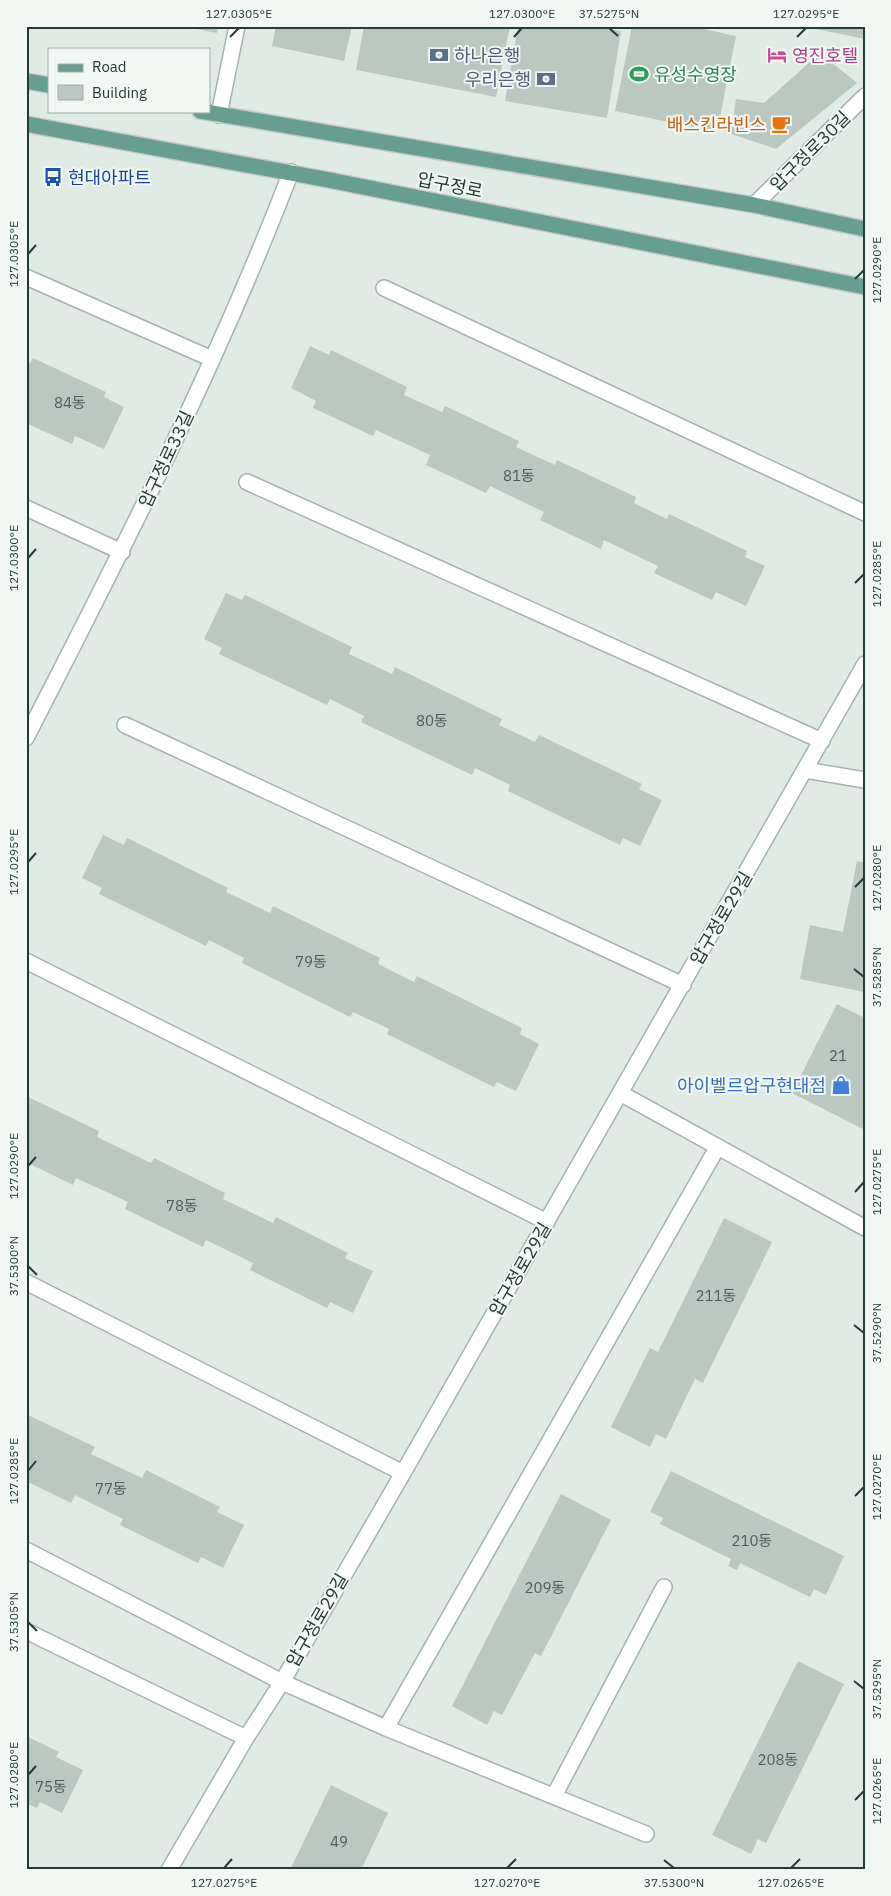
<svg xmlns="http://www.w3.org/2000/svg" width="891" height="1896" viewBox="0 0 891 1896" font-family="'IBM Plex Sans','Noto Sans KR',sans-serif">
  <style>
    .building { fill: #bac8c2 }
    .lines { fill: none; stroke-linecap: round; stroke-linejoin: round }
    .minor-casing { stroke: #a4b3ad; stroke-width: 18 }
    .major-casing { stroke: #c1c8c6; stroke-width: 18 }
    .minor { stroke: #fff; stroke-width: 15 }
    .major { stroke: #689e8f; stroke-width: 15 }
    .ticks { fill: none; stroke: #223b34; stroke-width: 2 }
    .labels { text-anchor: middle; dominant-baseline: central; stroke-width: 4; stroke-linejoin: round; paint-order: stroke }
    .number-label { font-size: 15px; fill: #485e58 }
    .service-label { font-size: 18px; fill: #4e5e75; stroke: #f1f8f4; text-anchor: start }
    .hotel-label { font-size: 18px; fill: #b23c85; stroke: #f1f8f4; text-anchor: start }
    .leisure-label { font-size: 18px; fill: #27864d; stroke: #f1f8f4; text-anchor: start }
    .food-label { font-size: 18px; fill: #c56008; stroke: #f1f8f4; text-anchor: end }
    .street-label { font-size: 18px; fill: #223b34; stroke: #f1f8f4 }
    .transit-label { font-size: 18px; fill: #164399; stroke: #f1f8f4; text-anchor: start }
    .shop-label { font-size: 18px; fill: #366cbe; stroke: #f1f8f4; text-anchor: end }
    .neatline { fill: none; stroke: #223b34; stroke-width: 2 }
    .ticks-label { font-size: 12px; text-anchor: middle; fill: #223b34 }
  </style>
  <rect width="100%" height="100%" fill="#e1ebe6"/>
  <path class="building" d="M181,26H218L217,33Z
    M276,26H352L344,61L272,46Z
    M364,26H510L496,97L356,70Z
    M518,26H593L621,31L607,118L505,101Z
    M632,26H690L736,36L717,132L615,111Z
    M806,26H865V39L806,27Z
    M820,53L857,83L776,149L731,134L736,99L764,103Z
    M310,346L329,355L331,350L407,387L404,395L442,412L445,406L519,441L516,447L555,465L557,460L636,497L634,503L667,519L669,514L747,551L745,557L765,566L746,606L716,592L712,600L654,573L658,566L604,540L601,549L540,520L544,512L490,486L486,493L426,465L430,455L376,430L373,436L313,408L316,401L291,388Z
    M33,358L106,392L104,397L124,407L104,449L75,436L72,444L26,423V361L30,363Z
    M226,593L242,600L245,595L352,647L349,654L392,674L395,667L502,719L499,725L535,742L539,735L642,784L639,789L662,800L640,846L623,838L620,845L508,791L510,785L475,768L472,775L361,722L364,716L330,699L327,705L219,654L222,648L204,639Z
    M103,835L124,845L127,838L228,888L226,892L270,913L273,906L380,958L378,964L414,982L417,976L522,1028L520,1034L539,1044L516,1091L497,1082L494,1087L387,1034L389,1029L353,1012L350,1017L242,963L244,958L209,940L206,946L99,894L102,888L82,878Z
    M857,861L865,863V992L800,979L810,925L843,932Z
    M837,1004L865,1018V1130L792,1093Z
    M26,1096L99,1131L97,1137L151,1163L154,1158L225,1193L223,1199L273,1223L276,1217L348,1253L345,1258L373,1271L353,1313L330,1302L327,1308L250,1270L253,1263L206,1240L203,1247L125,1209L128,1202L76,1178L73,1185L26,1162Z
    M724,1218L772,1242L703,1383L695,1379L666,1439L656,1434L650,1447L611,1427L650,1348L658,1352Z
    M26,1414L95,1447L91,1454L142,1478L146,1470L220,1507L217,1512L244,1525L223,1568L201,1557L198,1563L120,1525L123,1519L75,1495L71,1503L26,1481Z
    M671,1471L844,1556L826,1595L814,1589L810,1597L740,1563L737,1570L728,1566L731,1559L660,1524L663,1518L650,1512Z
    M561,1494L611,1520L541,1656L535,1653L502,1715L494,1711L487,1725L452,1706Z
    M798,1661L844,1684L766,1843L758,1839L751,1854L712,1835Z
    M26,1736L59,1752L56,1757L83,1770L62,1813L40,1802L37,1808L26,1803Z
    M331,1785L388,1813L361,1870H290Z"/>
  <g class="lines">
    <g class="minor-casing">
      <path id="minor" d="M219,115L237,26
        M754,205L865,96
        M26,277L212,359
        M384,288L865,513
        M247,482L822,741
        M26,508L122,552
        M125,725L683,985
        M26,738C121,553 216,367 291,172
        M805,770L865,780
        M26,961L547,1222
        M620,1093L865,1228
        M26,1282L403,1473
        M26,1550L282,1682L386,1728L646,1834
        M26,1631L246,1738
        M386,1728L717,1148
        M554,1796L664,1587
        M169,1870L246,1738L282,1682L403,1473L865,664"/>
    </g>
    <g class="major-casing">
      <path id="major" d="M26,81L49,85
        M200,111L754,205L865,229
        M26,124L329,180L865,287"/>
    </g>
    <use href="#minor" class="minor"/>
    <use href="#major" class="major"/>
  </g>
  <path class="ticks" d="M609,28L618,36M230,37L239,28M514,37L522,28M797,37L806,28M28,254L36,245M855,279L864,270M28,558L36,549M855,583L864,574M28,862L36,853M855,887L864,878M854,969L864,977M28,1166L36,1157M855,1192L864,1182M28,1266L37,1275M854,1325L864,1333M28,1471L36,1461M855,1496L864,1487M28,1622L37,1631M854,1681L864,1689M28,1775L36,1766M855,1800L864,1791M664,1860L674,1868M224,1868L232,1859M507,1868L516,1859M791,1868L800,1859"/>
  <defs>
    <g id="bank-bare" transform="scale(1.5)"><path d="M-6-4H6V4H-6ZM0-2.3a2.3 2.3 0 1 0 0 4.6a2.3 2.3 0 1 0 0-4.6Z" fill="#5c6f8a" stroke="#f1f8f4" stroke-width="2.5" paint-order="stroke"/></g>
    <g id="hotel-bare" transform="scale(1.5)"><path d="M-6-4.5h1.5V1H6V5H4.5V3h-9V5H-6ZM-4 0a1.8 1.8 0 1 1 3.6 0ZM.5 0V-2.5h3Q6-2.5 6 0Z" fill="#d1479c" stroke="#f1f8f4" stroke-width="2.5" paint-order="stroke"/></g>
    <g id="stadium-bare" transform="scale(1.5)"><path d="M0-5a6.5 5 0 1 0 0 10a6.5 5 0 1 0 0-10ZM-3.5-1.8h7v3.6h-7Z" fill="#2e9e5b" stroke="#f1f8f4" stroke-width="2.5" paint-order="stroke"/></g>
    <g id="cafe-bare" transform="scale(1.5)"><path d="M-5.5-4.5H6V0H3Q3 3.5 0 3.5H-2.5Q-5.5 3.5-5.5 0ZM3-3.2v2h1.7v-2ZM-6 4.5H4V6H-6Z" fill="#e8710a" stroke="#f1f8f4" stroke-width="2.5" paint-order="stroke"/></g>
    <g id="bus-bare" transform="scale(1.5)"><path d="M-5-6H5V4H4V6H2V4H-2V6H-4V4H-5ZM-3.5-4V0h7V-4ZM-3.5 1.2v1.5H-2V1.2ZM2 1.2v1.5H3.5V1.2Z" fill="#1a4fb4" stroke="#f1f8f4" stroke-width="2.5" paint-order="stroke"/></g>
    <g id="shop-bare" transform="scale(1.5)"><path d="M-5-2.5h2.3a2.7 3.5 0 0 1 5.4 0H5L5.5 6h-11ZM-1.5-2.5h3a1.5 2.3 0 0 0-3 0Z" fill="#3f7fe0" stroke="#f1f8f4" stroke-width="2.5" paint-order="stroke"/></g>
  </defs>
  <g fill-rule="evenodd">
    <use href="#bank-bare" x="439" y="55"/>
    <use href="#hotel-bare" x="777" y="55"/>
    <use href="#stadium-bare" x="639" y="74"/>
    <use href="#bank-bare" x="546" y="79"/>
    <use href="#cafe-bare" x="781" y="124"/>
    <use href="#bus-bare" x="53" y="177"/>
    <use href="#shop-bare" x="841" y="1085"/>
  </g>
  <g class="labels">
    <g class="number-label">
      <text x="70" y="402">84동</text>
      <text x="519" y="475">81동</text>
      <text x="432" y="720">80동</text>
      <text x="311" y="961">79동</text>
      <text x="838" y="1055">21</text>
      <text x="182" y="1205">78동</text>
      <text x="716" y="1295">211동</text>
      <text x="111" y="1488">77동</text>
      <text x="752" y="1540">210동</text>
      <text x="545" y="1587">209동</text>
      <text x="778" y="1759">208동</text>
      <text x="51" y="1786">75동</text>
      <text x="339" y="1841">49</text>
    </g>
    <g class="service-label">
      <text x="454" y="55">하나은행</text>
      <text x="531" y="79" text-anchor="end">우리은행</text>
    </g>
    <g class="hotel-label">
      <text x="792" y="55">영진호텔</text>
    </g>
    <g class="leisure-label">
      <text x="654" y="74">유성수영장</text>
    </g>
    <g class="food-label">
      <text x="766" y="124">배스킨라빈스</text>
    </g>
    <g class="street-label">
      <text transform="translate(810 151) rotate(-45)">압구정로30길</text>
      <text transform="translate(450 185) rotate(11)">압구정로</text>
      <text transform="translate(166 459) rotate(-65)">압구정로33길</text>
      <text transform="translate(721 918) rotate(-60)">압구정로29길</text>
      <text transform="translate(520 1269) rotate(-60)">압구정로29길</text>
      <text transform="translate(317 1620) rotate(-60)">압구정로29길</text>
    </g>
    <g class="transit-label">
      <text x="68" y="177">현대아파트</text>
    </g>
    <g class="shop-label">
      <text x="826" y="1085">아이벨르압구현대점</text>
    </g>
  </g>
  <rect width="891" height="1896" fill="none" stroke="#f1f8f4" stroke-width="55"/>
  <rect x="48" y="48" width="162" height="65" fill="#f1f8f4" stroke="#9eaca7"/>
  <rect x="58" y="64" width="25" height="8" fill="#689e8f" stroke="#9eaca7"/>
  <text x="92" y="72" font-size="15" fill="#223b34">Road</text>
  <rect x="58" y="85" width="25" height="15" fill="#bac8c2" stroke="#9eaca7"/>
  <text x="92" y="98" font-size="15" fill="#223b34">Building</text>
  <rect x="28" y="28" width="836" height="1840" class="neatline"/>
  <g class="ticks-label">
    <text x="239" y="18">127.0305°E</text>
    <text x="522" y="18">127.0300°E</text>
    <text x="609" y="18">37.5275°N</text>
    <text x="806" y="18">127.0295°E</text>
    <text transform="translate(14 254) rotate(-90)" y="4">127.0305°E</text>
    <text transform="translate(877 270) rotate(-90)" y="4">127.0290°E</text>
    <text transform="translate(14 558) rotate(-90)" y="4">127.0300°E</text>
    <text transform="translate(877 574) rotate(-90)" y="4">127.0285°E</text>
    <text transform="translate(14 862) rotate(-90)" y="4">127.0295°E</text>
    <text transform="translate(877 878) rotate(-90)" y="4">127.0280°E</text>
    <text transform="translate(877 977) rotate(-90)" y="4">37.5285°N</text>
    <text transform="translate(14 1166) rotate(-90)" y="4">127.0290°E</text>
    <text transform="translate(877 1182) rotate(-90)" y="4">127.0275°E</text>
    <text transform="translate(14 1266) rotate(-90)" y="4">37.5300°N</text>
    <text transform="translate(877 1333) rotate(-90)" y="4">37.5290°N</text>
    <text transform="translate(14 1471) rotate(-90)" y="4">127.0285°E</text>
    <text transform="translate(877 1487) rotate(-90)" y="4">127.0270°E</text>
    <text transform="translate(14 1622) rotate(-90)" y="4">37.5305°N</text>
    <text transform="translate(877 1689) rotate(-90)" y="4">37.5295°N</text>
    <text transform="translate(14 1775) rotate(-90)" y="4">127.0280°E</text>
    <text transform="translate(877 1791) rotate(-90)" y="4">127.0265°E</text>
    <text x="224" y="1887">127.0275°E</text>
    <text x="507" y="1887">127.0270°E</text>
    <text x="674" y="1887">37.5300°N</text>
    <text x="791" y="1887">127.0265°E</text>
  </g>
</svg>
